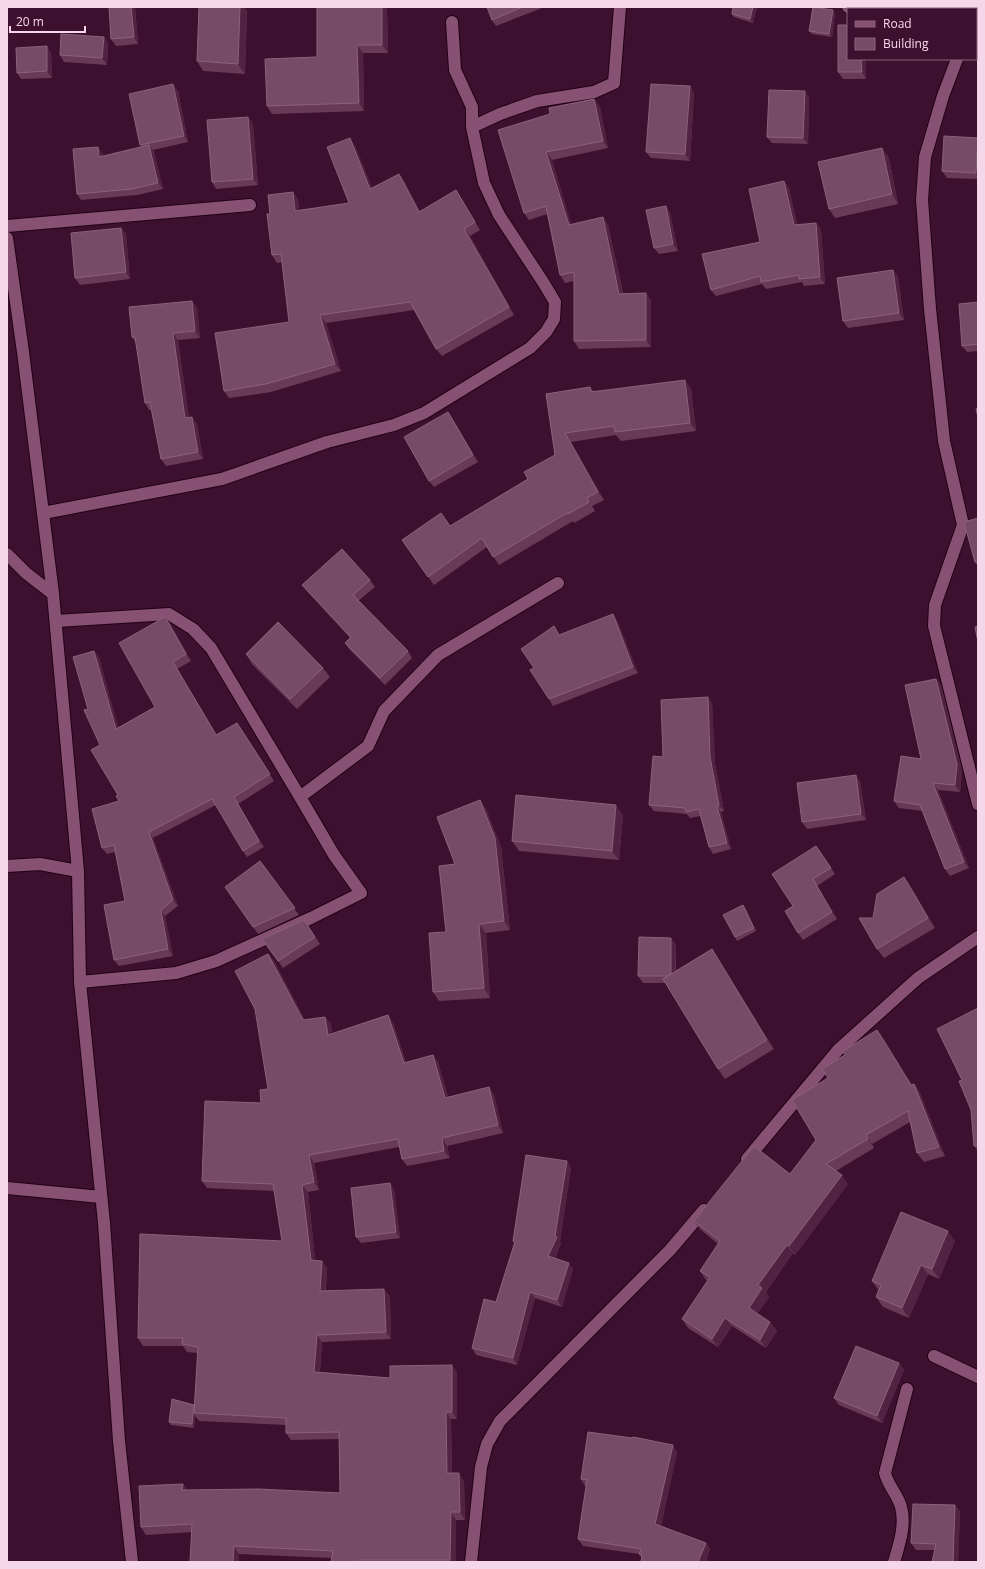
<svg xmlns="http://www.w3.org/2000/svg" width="985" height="1569" viewBox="0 0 985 1569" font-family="'Open Sans',sans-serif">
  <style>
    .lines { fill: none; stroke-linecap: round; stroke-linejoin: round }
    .minor-casing { stroke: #220018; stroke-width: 14 }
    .tertiary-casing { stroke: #220018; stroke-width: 14 }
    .minor { stroke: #865173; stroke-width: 12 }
    .tertiary { stroke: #865173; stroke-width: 12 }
    .wall { fill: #683a58 }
    .shaded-wall { fill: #512241 }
    .building { fill: #774b68; stroke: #8b617c }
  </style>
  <rect width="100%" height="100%" fill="#3e1030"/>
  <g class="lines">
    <g class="minor-casing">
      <path id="minor" d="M848,7L858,9
        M862,9L875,7
        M975,9L976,7
        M957,59L943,96L925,157L922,200L930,309L944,441L963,525L935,605L934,626L978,804
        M472,127L500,114L537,101L594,92L614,83L620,7
        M7,226L250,205
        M7,238L23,352L53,594L78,871L80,982L104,1223L119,1441L132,1562
        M43,513L222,479L327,442L394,425L424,413L530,348L546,332L554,319L555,302L543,282L499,215L484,183L472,127V107L455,70L452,22
        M7,554L26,573L53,594
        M56,621L169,614L193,629L211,648L300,797L368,746L384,711L438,655L558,583
        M7,866L40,864L78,871
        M80,982L176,973L216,961L311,918L361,893L334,855L300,797
        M7,1188L101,1197
        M934,1356L978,1377
        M894,1562C899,1545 906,1525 901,1507C898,1495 888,1486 885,1473L907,1389"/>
    </g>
    <g class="tertiary-casing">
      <path id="tertiary" d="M747,1159L838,1050L918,978L978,937
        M471,1562L481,1467L487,1444L500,1421L670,1250L704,1210"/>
    </g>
    <use href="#minor" class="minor"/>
    <use href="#tertiary" class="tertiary"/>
  </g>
  <path class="wall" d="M109,7H135L138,44L116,46L111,39Z
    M199,7H244L247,11L245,74L203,71L197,61Z
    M487,7H541L542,8L496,26L492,20Z
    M733,7H757L753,23L734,17L732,14Z
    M387,8L388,53H363L364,111L272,114L267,106L317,57Z
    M833,10L835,13L832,37L812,34L809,31Z
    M104,37L108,44L107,65L64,62L60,55Z
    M51,53L52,78L21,79L17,73Z
    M866,59V79H843L838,72Z
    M690,86L694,93L690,161L651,158L646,152Z
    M178,91L188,142L153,150L154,152L163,189L137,195L81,200L77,194L103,154V156L142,147L140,145Z
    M805,91L809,98L808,144L772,143L767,137Z
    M594,99L600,107L608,148L552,160L571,224L603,217L608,225L623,293H646L651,301V347L579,349L574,341V281L565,283L560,275L547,214L529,220L524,213L550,114Z
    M248,117L253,124L258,185L216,189L212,182Z
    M978,139V179L947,178L942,171Z
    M355,146L372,188L404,181L420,212L461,198L480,230L470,236L514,315L442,356L436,349L414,310L326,323L341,371L271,392L229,398L224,391L289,322L282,262L277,263L272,255L270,214L293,192L298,200L299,210L349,203Z
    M882,148L889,158L898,204L835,218L829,209Z
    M784,181L789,188L797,225L816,223L821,230L825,284L804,286L802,282L766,289L762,284L716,296L711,290L760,242Z
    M666,206L670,213L678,251L659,254L654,248Z
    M121,228L126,234L130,279L80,285L75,278Z
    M893,270L898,277L904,320L848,328L843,321Z
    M192,301L197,308L200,338L178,340L189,418L197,424L203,459L166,466L161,459L151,410H149L145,403L136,343L132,337Z
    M978,302V351L967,352L962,346Z
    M590,387L593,391L691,388L696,431L621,441L616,435L571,442L604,500L592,506L595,511L574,523L573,521L499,565L487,547L434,585L402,540L450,526L528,479L555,455L546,394Z
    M448,412L452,418L478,462L434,487L429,481Z
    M978,518V566L975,562Z
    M370,580L375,587L358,601L408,651L412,658L385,685L350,650L345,643L350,638L307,591L302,585Z
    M165,617L170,623L191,661L177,669L217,735L237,723L274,781L238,804L264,847L247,857L243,851L216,805L153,838L178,906L165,916L173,956L119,966L114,960L125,901L115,852L107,854L102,848L119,801L118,795L100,745L88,709L99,657L118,728L155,707Z
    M617,620L638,673L553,706L549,699L559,635Z
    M246,654L323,668L330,677L297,709L252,664Z
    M936,679L941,685L962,771L960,792L938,790L969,868L950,876L945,869L923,811L899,808L894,801L921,759Z
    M712,703L715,763L724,811L721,812L731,849L713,854L709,847L700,816L690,818L687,814L654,811L649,805L663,757Z
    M860,781L866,820L807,829L802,822Z
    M480,800L486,809L501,847L510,930L486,933L490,998L439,1001L433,992L446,932Z
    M623,815L619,860L519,851L512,841Z
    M816,846L835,874L817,886L837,919L803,940L798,933L793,906Z
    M260,861L299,915L258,934L225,887Z
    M911,887L935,928L884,958L877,949L873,918Z
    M743,905L745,908L756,931L737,941L735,937Z
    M304,920L320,944L283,968L262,939Z
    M676,944V971L712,949L718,959L774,1049L725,1079L718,1069L666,983H643L638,976Z
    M268,954L274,961L305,1020L325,1017L331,1024L332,1034L388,1015L393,1023L406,1062L433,1055L438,1062L448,1097L489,1087L494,1095L503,1133L447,1146L450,1158L407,1166L402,1159L399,1147L314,1163L319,1190L308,1192L315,1260L322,1261L327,1268L326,1291L390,1296L391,1339L322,1342L320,1372L390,1378L457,1372V1419H451L452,1473L464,1481L465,1520H456V1562H331L332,1558L239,1554L192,1532L146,1535L141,1527L183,1484L187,1490L340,1493L339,1439L291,1440L286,1433V1425L199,1421L195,1416L194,1428L171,1425L169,1422L194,1405L198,1353L187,1352L183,1346H143L138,1338L282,1241L274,1191L207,1188L202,1181L261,1103L268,1089Z
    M978,1008V1151L974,1146L971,1110L962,1080Z
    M883,1038L911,1084H914L920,1093L945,1156L924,1162L917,1153L910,1122L872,1144L874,1148L836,1171L848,1184L795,1255L793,1253L766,1292L769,1297L757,1314L770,1322L777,1331L766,1348L732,1326L718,1347L688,1328L682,1319L708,1281L706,1280L700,1271L718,1244L700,1229L694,1221L790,1174L816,1140L828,1078Z
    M567,1161L571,1168L560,1241L561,1243L555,1259L573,1269L562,1307L535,1298L517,1365L476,1355L472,1348L496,1302L514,1243L513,1241Z
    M390,1183L394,1190L400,1238L361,1243L356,1237Z
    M955,1241L939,1279L928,1274L909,1318L883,1307L876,1297L879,1291L872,1281Z
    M899,1363L904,1370L882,1423L839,1405L834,1398Z
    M677,1452L661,1526L706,1543L710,1549L706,1562H641V1557L639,1554L583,1546L578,1539L586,1486H585L581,1479Z
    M955,1505L960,1512L958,1562H932L935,1550H916L911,1543Z"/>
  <path class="shaded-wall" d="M131,7H135L138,44L134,37Z
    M240,7H244L247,11L245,74L238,64Z
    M382,7H387V8L388,53L382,45Z
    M753,7H757L753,23L750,19Z
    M833,10L835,13L832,37L829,34Z
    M104,37L108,44L107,65L102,58Z
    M357,45L363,53L364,111L359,103Z
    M47,46L51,53L52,78L47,71Z
    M861,59H866V79L862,72Z
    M173,84L178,91L188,142L184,136Z
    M690,86L694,93L690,161L685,154Z
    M805,91L809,98L808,144L803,138Z
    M594,99L600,107L608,148L603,141Z
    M248,117L253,124L258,185L253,179Z
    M350,138L355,146L376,197L370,189Z
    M978,138V176L976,173Z
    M149,145L154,152L163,189L158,183Z
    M98,147L103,154L104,164L99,157Z
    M882,148L889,158L898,204L892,194Z
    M546,152L552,160L574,233L569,225Z
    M399,174L404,181L425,220L419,212Z
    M784,181L789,188L798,232L794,225Z
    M293,192L298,200L300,218L295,211Z
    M666,206L670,213L678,251L673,244Z
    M603,217L608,225L624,301L619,294Z
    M816,223L821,230L825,284L820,277Z
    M121,228L126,234L130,279L126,272Z
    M464,229L470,236L514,315L509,307Z
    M893,270L898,277L904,320L899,313Z
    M646,293L651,301V347L646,340Z
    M192,301L197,308L200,338L195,331Z
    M320,315L326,323L341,371L335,364Z
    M173,333L178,340L190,425L185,418Z
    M685,380L691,388L696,431L690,423Z
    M448,412L452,418L478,462L473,455Z
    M192,417L197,424L203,459L198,452Z
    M565,433L571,442L604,500L598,492Z
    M613,614L617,620L638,673L633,667Z
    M165,617L170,623L191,661L186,654Z
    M94,651L99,657L121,736L116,729Z
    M173,662L177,669L221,742L216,735Z
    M936,679L941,685L962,771L960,792L955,785Z
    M708,697L712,703L715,763L724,811L719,805L710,757Z
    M856,775L860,781L866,820L861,814Z
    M933,783L938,790L969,868L964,862Z
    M234,797L238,804L264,847L259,841Z
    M480,800L486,809L501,847L510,930L504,921Z
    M616,805L623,815L619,860L612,851Z
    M717,806L721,812L731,849L727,843Z
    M149,832L153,838L178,906L173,900Z
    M904,877L911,887L935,928L928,918Z
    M813,879L817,886L837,919L832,912Z
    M743,905L745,908L756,931L754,928Z
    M161,910L165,916L173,956L168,949Z
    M479,924L486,933L490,998L484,988Z
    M671,938L676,944L675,983L671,976Z
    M712,949L718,959L774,1049L767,1040Z
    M268,954L274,961L309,1028L303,1020Z
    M388,1015L393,1023L409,1071L404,1063Z
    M325,1017L331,1024L334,1043L328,1035Z
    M877,1030L883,1038L917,1093L911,1085Z
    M433,1055L438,1062L450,1105L445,1098Z
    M914,1084L920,1093L945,1156L939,1147Z
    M489,1087L494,1095L503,1133L498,1125Z
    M866,1135L872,1144L874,1148L868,1139Z
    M442,1138L447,1146L450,1158L444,1151Z
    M309,1155L314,1163L319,1190L314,1182Z
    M567,1161L571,1168L560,1241L561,1243L553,1263L548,1256L555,1236Z
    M842,1175L848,1184L795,1255L789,1246Z
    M390,1183L394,1190L400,1238L396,1232Z
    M302,1185L308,1192L316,1268L311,1260Z
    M948,1231L955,1241L939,1279L932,1269Z
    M787,1245L793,1253L766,1292L769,1297L755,1317L749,1308L758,1285Z
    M322,1261L327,1268L325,1298L320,1291Z
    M569,1263L573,1269L562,1307L557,1300Z
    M921,1265L928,1274L909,1318L902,1308Z
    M384,1289L390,1296L391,1339L386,1332Z
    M530,1292L535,1298L517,1365L513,1358Z
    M725,1318L732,1326L718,1347L712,1339Z
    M770,1322L777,1331L766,1348L760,1340Z
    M317,1335L322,1342L319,1379L314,1372Z
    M899,1363L904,1370L882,1423L877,1416Z
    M452,1365L457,1372V1419L452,1412Z
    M194,1405V1413L195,1416L194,1428L192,1424Z
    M446,1412L451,1419L452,1481L447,1473Z
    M673,1445L677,1452L660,1530L655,1524Z
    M459,1473L464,1481L465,1520L460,1512Z
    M183,1484L188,1492L182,1490Z
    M955,1505L960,1512L958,1562H953Z
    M451,1512L456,1520V1562H452L450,1560Z
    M706,1543L710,1549L706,1562H698Z
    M234,1546L239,1554V1562H233Z"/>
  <path class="building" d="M109,7H131L134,37L111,39Z
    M199,7H240L238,64L197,61Z
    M317,7H382V45H357L359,103L267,106L265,59L317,57Z
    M487,7H523L492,20Z
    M733,7H753L750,19L732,14Z
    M813,7L833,10L829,34L809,31Z
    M838,25H848V59H861L862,72H838Z
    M61,34L104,37L102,58L60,55Z
    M47,46V71L17,73L16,48Z
    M173,84L184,136L140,145L129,94Z
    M651,84L690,86L685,154L646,152Z
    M769,90L805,91L803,138L767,137Z
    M594,99L603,141L546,152L569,225L603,217L619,294L646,293V340L574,341V272L560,275L546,206L524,213L498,130L550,114L549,108Z
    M248,117L253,179L212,182L207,120Z
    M944,136L978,138L976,173L942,171Z
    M350,138L370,189L399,174L419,212L456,190L475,222L464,229L509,307L436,349L410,302L320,315L335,364L266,384L224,391L215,333L289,322L281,254L272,255L267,214H270L268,195L293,192L295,211L349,203L327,147Z
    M149,145L158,183L132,189L77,194L73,149L98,147L99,157Z
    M882,148L892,194L829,209L818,162Z
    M784,181L794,225L816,223L820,277L799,279V275L761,282L760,276L711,290L702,254L760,242L749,189Z
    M666,206L673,244L654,248L646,210Z
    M121,228L126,272L75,278L71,233Z
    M893,270L899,313L843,321L837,278Z
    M192,301L195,331L173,333L185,418L192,417L198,452L161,459L150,402L145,403L135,337H132L129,307Z
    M978,302V344L962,346L959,304Z
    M685,380L690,423L615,432L614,426L565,433L598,492L587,498L589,502L568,514L567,513L493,557L482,538L428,577L402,540L441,513L450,526L528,479L524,472L555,455L546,394L590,387L591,392Z
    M978,408V417L976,409Z
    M448,412L473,455L429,481L404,437Z
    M978,518V562H975L964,522Z
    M342,549L370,580L353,595L408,651L380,678L345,643L351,637L302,585Z
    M613,614L633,667L549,699L530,670L534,668L521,649L554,626L559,635Z
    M165,617L186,654L173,662L216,735L237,723L270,774L234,797L259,841L243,851L212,799L149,832L173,900L161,910L168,949L114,960L104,905L125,901L114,845L102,848L92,809L119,801L116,796L118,795L91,750L100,745L84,710L88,709L73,657L94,651L116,729L155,707L119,643Z
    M278,622L323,668L290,699L246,654Z
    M978,626V642L975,627Z
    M936,679L957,764L955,785L933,783L964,862L945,869L920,805L894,801L901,756L921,759L905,685Z
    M708,697L710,757L719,805L717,806L727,843L709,847L699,809L686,812L685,808L649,805L653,756L663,757L661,700Z
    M856,775L861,814L802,822L797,783Z
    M516,795L616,805L612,851L512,841Z
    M480,800L495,838L504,921L479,924L484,988L433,992L429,933L446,932L439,866L455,864L437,817Z
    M816,846L831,868L813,879L832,912L798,933L785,911L793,906L772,874Z
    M260,861L295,908L253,927L225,887Z
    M904,877L928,918L877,949L859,918H873L877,894Z
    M743,905L754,928L735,937L723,915Z
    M304,920L315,937L278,961L262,939Z
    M639,937L671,938V974L667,976H638Z
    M712,949L767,1040L718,1069L663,979Z
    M268,954L303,1020L325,1017L328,1035L388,1015L404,1063L433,1055L445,1098L489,1087L498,1125L442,1138L444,1151L402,1159L398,1139L309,1155L314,1182L302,1185L311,1260L322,1261L320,1291L384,1289L386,1332L317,1335L314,1372L390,1378V1366L452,1365V1412H446L447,1473H459L460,1512H451L450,1560H358V1562H331L333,1551L234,1546L233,1562H190L192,1524L141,1527L139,1486L183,1484L182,1490L259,1489L340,1493L339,1432L286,1433V1418L194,1413L198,1347L182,1344L183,1338H138L140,1234L282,1241L273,1184L202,1181L205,1101L261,1103L260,1090L268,1089L255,1009L235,971Z
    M978,1008V1145L974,1146L971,1110L959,1081L962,1080L937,1029Z
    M877,1030L911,1085L914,1084L939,1147L917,1153L908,1111L866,1135L868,1139L826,1164L842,1175L789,1246L787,1245L758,1285L762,1288L749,1308L770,1322L760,1340L725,1318L712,1339L682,1319L710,1277L700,1271L720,1241L694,1221L754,1146L790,1174L816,1140L792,1100L828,1078L822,1069L845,1055L843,1051Z
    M526,1155L567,1161L555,1236L557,1237L548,1256L569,1263L557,1300L530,1292L513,1358L472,1348L484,1299L496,1302L515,1242L513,1241Z
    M390,1183L396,1232L356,1237L351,1188Z
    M901,1212L948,1231L932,1269L921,1265L902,1308L876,1297L881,1285L872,1281Z
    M856,1346L899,1363L877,1416L834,1398Z
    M172,1399L194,1405L192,1424L169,1422Z
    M588,1432L632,1438L633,1437L673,1445L655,1524L706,1543L698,1562H641L642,1555L639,1554L641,1549L578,1539L587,1480L581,1479Z
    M913,1504L955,1505L953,1562H932L936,1544L911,1543Z"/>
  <rect width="985" height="1569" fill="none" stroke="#f6d7e9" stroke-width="16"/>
  <rect x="847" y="8" width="130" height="52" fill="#3e1030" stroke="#88607a"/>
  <rect x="855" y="21" width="20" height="6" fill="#865173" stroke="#88607a"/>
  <text x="883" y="28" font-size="12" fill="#f6d7e9">Road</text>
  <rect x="855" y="38" width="20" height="12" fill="#774b68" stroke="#88607a"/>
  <text x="883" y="48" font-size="12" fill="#f6d7e9">Building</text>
  <path d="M10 26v6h75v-6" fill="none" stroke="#f6d7e9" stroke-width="2"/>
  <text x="16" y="26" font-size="12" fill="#f6d7e9" stroke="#3e1030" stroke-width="3" paint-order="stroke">20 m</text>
</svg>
